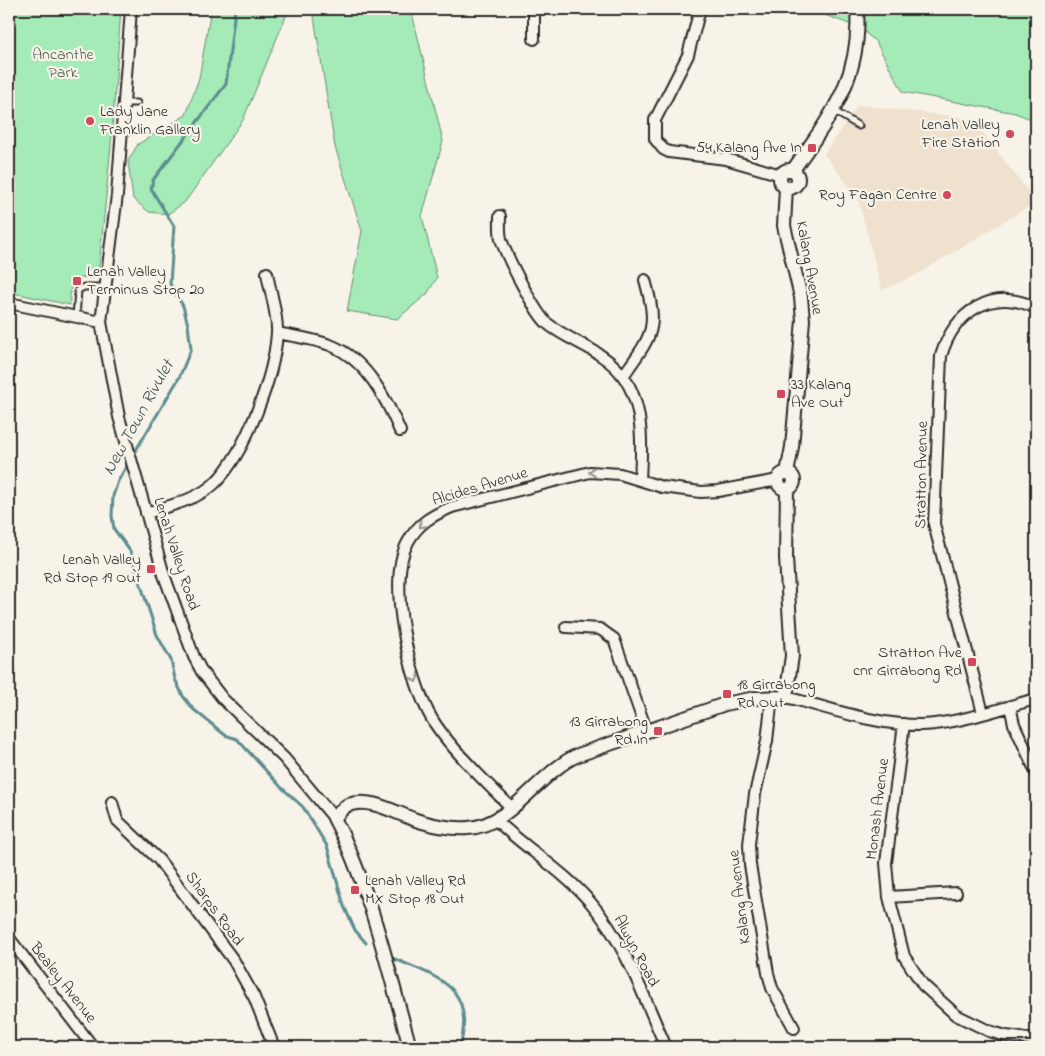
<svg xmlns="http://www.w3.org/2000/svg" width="1045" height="1056" viewBox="0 0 1045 1056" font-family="'Indie Flower',sans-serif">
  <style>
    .built { fill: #f0e0ce }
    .green { fill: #a5ebb7; stroke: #688b71 }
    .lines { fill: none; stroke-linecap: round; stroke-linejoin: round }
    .stream { stroke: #5c8c90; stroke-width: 3 }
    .service-casing { stroke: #2b2b2b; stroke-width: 9 }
    .minor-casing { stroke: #2b2b2b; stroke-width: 14 }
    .tertiary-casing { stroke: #2b2b2b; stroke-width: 16 }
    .service { stroke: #f7f3e8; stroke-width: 5 }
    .minor { stroke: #f7f3e8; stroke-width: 10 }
    .tertiary { stroke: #f7f3e8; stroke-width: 12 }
    .oneway { stroke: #918f8a }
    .poi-dot { fill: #d1495b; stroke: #f7f3e8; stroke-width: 2 }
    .labels { text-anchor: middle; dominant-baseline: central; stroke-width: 4.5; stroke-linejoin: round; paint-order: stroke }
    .park-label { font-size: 16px; fill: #4a5b4e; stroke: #f7f3e8 }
    .poi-label { font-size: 16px; fill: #2b2b2b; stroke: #f7f3e8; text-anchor: end }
    .street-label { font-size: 16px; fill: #2b2b2b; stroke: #f7f3e8 }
    .water-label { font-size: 18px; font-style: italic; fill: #3f5455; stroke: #f7f3e8 }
  </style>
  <rect width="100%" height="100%" fill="#f7f3e8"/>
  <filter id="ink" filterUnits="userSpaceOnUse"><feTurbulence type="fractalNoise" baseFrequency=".02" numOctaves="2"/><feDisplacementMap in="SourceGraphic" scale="10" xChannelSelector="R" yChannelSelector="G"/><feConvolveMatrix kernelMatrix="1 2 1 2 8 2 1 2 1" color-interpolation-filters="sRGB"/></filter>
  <g filter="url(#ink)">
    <path class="built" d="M858,105L965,118L977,125L1036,202L916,275L882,290L858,198L824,154Z"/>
    <path class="green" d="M9,9H121L111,145L98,277L77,278C69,285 70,295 70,305L9,292Z
      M211,9H289L243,120L185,202L168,214L149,212L133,199L128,161L138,144L186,115L199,78Z
      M307,9H411L443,141L422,216L437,278L427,294L397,319L347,311L362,231L335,147L314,17Z
      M809,9H1036V121L1015,113L903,92L876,42L860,28Z"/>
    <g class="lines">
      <path class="stream" d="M133,455L179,378L191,349L188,325L183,306L170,284L174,226L151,189L153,180L226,84L235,9
        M129,462L118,481L113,496L112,516L114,529L130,551L157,635L171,660L175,679L183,696L193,709L225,735L237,739L280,786L303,807L327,846L344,906L355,930L366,943
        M392,958C439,978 476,986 460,1047"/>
      <g class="service-casing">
        <path id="service" d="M123,103H137
          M834,111L859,126
          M76,318L78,290L84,287H105"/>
      </g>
      <g class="minor-casing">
        <path id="minor" d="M131,9L117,195L101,322L119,417L164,575L194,657L202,672L223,699L284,758L334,818
          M700,9L688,55L655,120V139L663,149L669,152L726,159L781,175
          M534,39V9
          M500,216C500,224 499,235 502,242C508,259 536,315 548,324C572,343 604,350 623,376C644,405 642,446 640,479
          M9,303L101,322
          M277,333C294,336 313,339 330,345C366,359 386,398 400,431
          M623,376C652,335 659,330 645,280
          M146,513C169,506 197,500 215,483C246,452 274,377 277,333C278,314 270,292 267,273
          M566,627L600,629L614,639L647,732
          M772,697L767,741L755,794L749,844L750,865L768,973L772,988L794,1028
          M786,697C829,708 875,725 921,725C957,724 1001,708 1036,699
          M1010,706L1014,724L1036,772
          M983,713L934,524L941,356C954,312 992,286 1036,308
          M904,724L886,863L889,897L904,956L923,985L956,1015L989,1031L1006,1036L1036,1040
          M112,802L117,820L159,860L234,961L254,997L274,1047
          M511,807C487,784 449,747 432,719C410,682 386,581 408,542C418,523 433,515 452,507L590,472L620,474L662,487L701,492L718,491L778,480
          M496,820C526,849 564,871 591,903C626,944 644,998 666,1047
          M889,897L956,893
          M9,938L93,1047"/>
      </g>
      <g class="tertiary-casing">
        <path id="tertiary" d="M793,170C830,117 862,78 857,9
          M780 179a9 9 0 1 1 18 0a9 9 0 1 1-18 0Z
          M786,187L784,226L801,297L803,320L792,447L787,473
          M778 481a8 8 0 1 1 16 0a8 8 0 1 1-16 0Z
          M410,1047C389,973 370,886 334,818C338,814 343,807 348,805C370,796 399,815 419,821C435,826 451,829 468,828C511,826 539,772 578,755L725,704L755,698L786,697L792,656L786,558L787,489"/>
      </g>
      <use href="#service" class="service"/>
      <use href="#minor" class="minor"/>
      <use href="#tertiary" class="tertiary"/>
    </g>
    <defs><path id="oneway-chevron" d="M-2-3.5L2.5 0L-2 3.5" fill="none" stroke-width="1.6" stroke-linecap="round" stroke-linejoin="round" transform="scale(1.25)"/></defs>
    <g class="oneway">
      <use href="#oneway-chevron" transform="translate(592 472) rotate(175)"/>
      <use href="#oneway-chevron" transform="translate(422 525) rotate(134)"/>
      <use href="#oneway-chevron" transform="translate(415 679) rotate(74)"/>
    </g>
  </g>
  <g class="poi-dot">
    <circle cx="90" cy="121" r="5"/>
    <circle cx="1010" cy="134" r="5"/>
    <rect x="807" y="143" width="10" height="10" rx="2.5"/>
    <circle cx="947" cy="195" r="5"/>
    <rect x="72" y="276" width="10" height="10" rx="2.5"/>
    <rect x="776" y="389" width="10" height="10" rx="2.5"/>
    <rect x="146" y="564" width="10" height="10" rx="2.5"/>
    <rect x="967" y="657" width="10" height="10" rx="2.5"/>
    <rect x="722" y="689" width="10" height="10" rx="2.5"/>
    <rect x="653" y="726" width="10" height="10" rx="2.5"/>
    <rect x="350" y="885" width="10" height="10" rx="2.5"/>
  </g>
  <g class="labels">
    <g class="park-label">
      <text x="63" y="55">Ancanthe<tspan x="63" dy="18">Park</tspan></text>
    </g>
    <g class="poi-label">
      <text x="100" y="112" text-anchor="start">Lady Jane<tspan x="100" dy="18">Franklin Gallery</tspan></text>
      <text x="1000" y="125">Lenah Valley<tspan x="1000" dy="18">Fire Station</tspan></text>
      <text x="802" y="148">54 Kalang Ave In</text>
      <text x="937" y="195">Roy Fagan Centre</text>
      <text x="87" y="272" text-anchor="start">Lenah Valley<tspan x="87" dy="18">Terminus Stop 20</tspan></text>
      <text x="791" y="385" text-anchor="start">33 Kalang<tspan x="791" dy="18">Ave Out</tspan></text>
      <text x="141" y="560">Lenah Valley<tspan x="141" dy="18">Rd Stop 19 Out</tspan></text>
      <text x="962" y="653">Stratton Ave<tspan x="962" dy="18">cnr Girrabong Rd</tspan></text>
      <text x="737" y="685" text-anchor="start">18 Girrabong<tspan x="737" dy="18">Rd Out</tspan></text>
      <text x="648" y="722">13 Girrabong<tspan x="648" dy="18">Rd In</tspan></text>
      <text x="365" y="881" text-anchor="start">Lenah Valley Rd<tspan x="365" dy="18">MX Stop 18 Out</tspan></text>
    </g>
    <g class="street-label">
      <text transform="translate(809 268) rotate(80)">Kalang Avenue</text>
      <text transform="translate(922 475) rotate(-89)">Stratton Avenue</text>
      <text transform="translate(480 487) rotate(-17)">Alcides Avenue</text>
      <text transform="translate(176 554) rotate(72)">Lenah Valley Road</text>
      <text transform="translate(878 809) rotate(-83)">Monash Avenue</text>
      <text transform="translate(740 897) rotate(-97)">Kalang Avenue</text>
      <text transform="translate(214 909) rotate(54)">Sharps Road</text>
      <text transform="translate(636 951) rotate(62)">Alwyn Road</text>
      <text transform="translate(63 983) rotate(52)">Bealey Avenue</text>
    </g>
    <g class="water-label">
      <text transform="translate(139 418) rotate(-61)">New Town Rivulet</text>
    </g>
  </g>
  <rect width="1045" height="1056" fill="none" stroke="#f7f3e8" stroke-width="30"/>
  <rect x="15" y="15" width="1015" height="1026" fill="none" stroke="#2b2b2b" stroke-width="2" filter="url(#ink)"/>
</svg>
